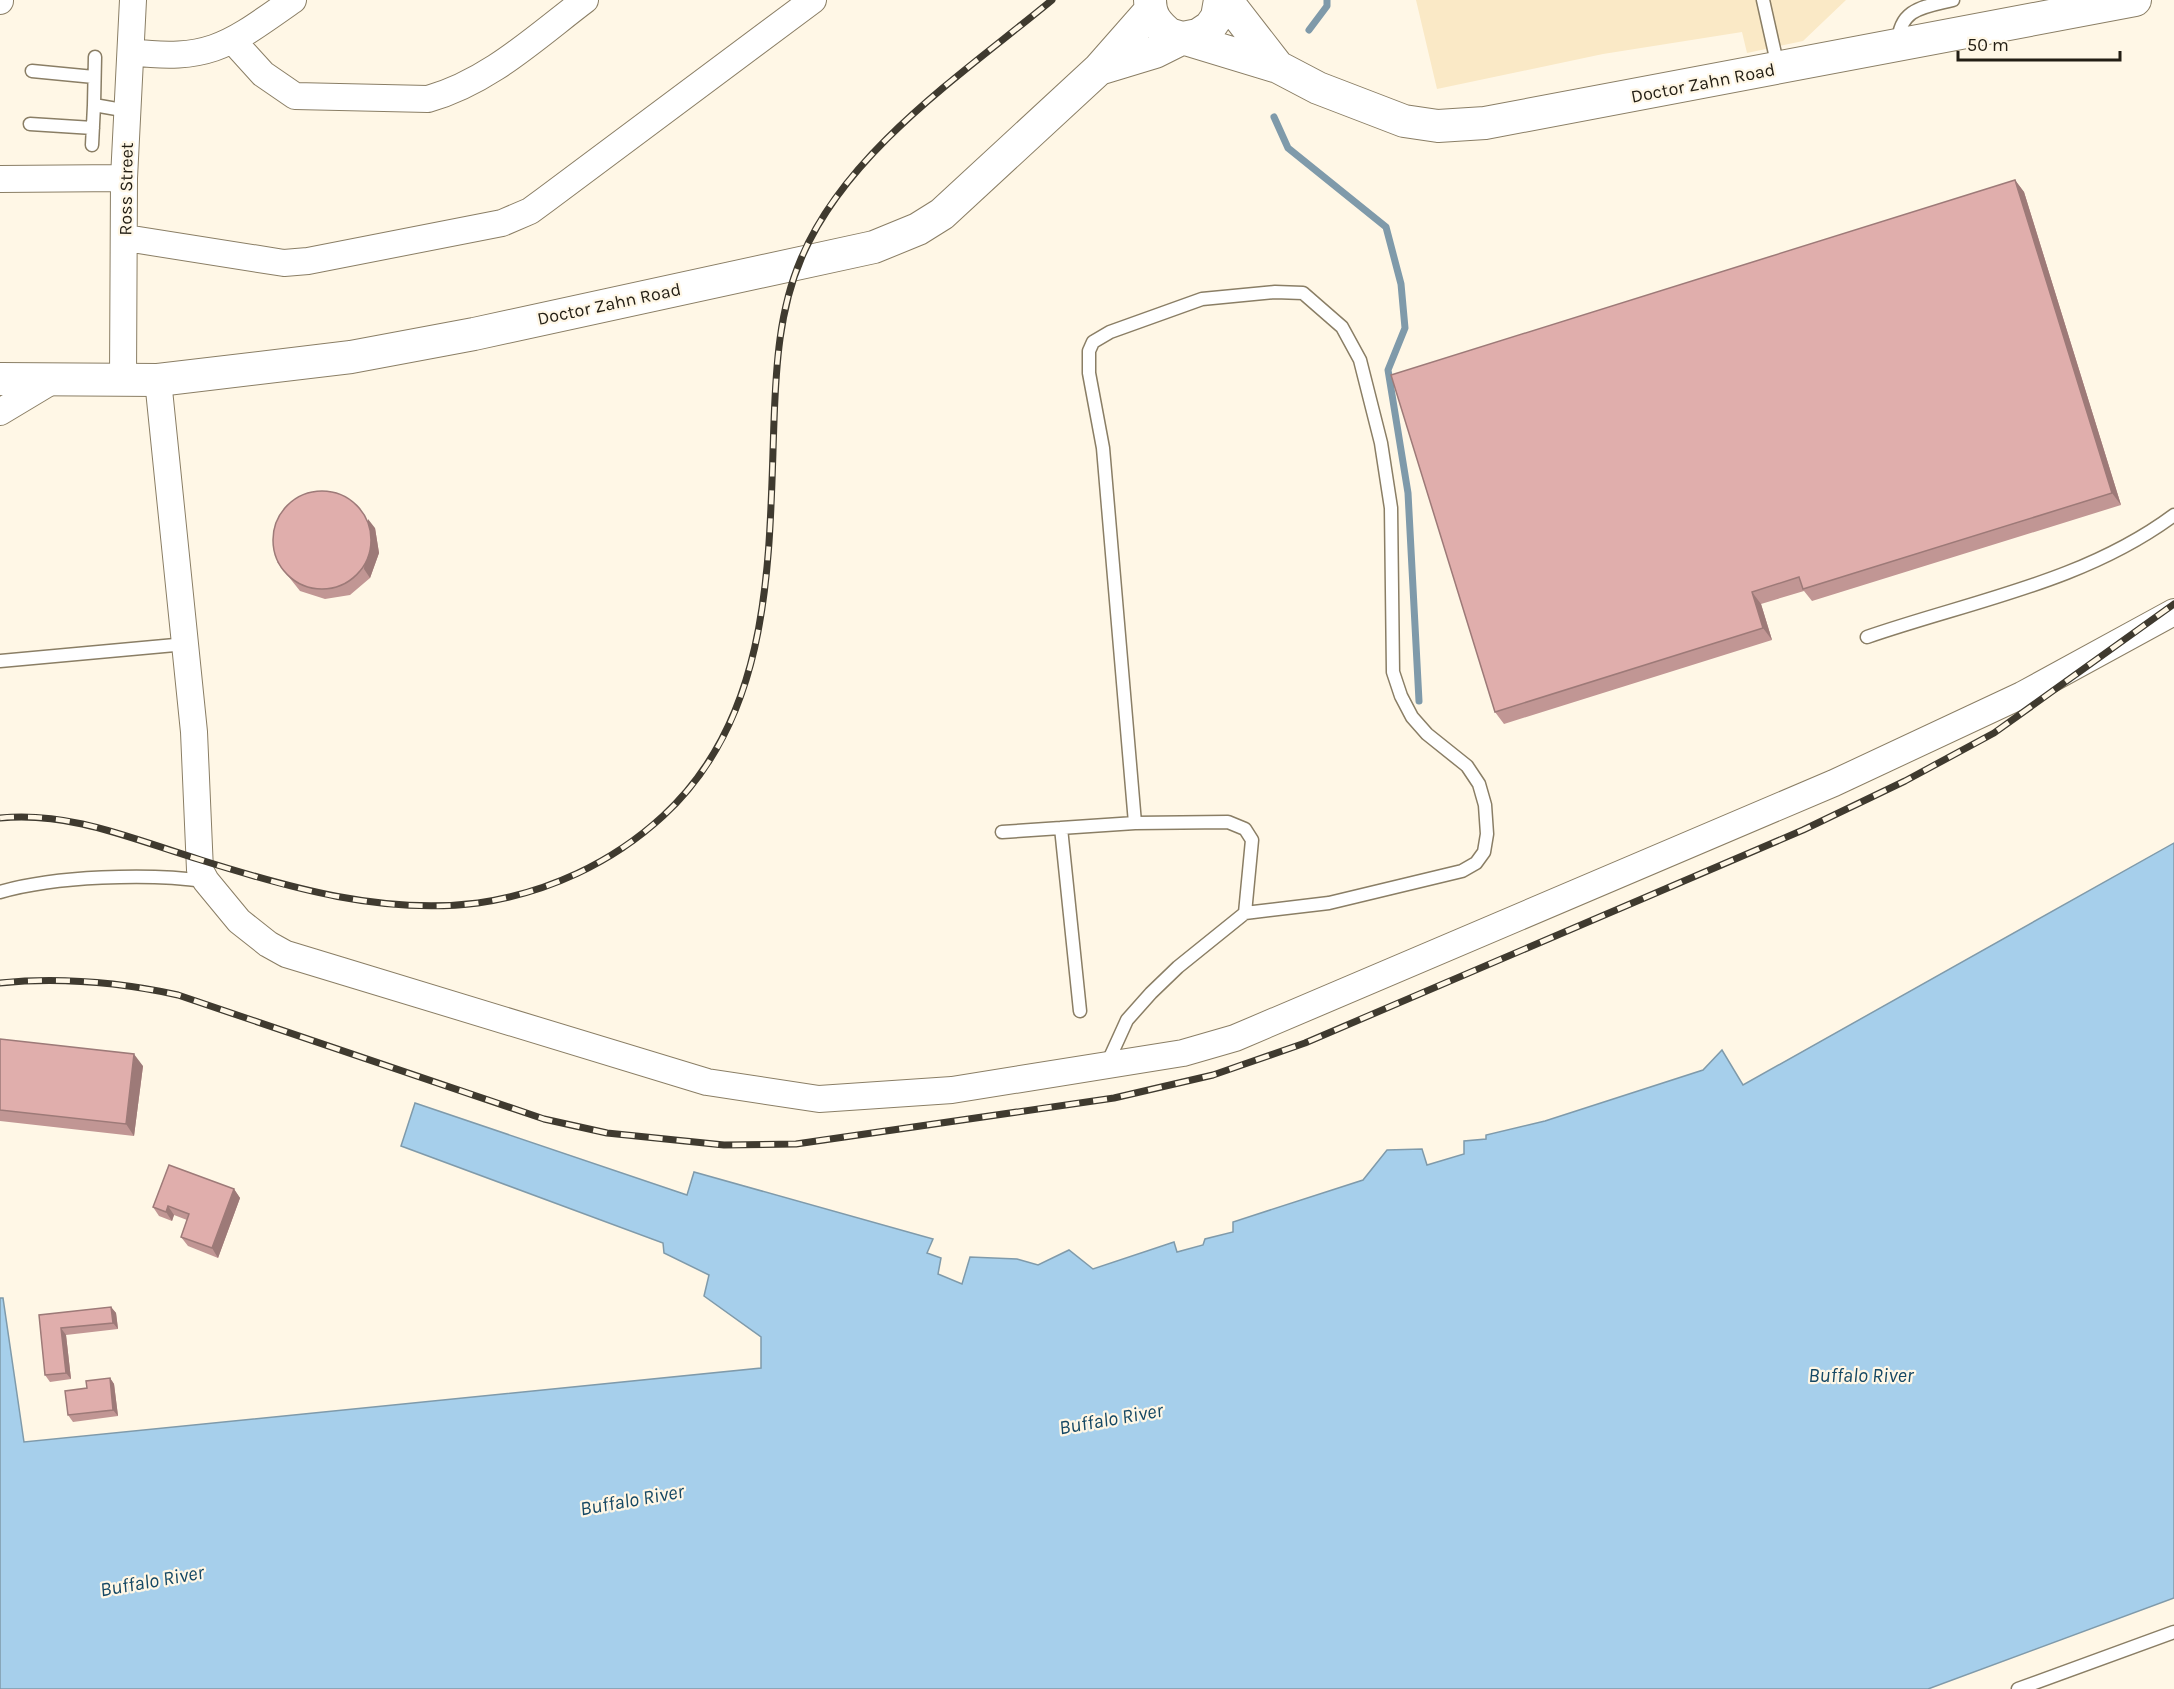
<svg xmlns="http://www.w3.org/2000/svg" width="2174" height="1689" viewBox="0 0 2174 1689" font-family="Karla,sans-serif">
  <style>
    .built { fill: #fae9c6 }
    .water { fill: #a6cfeb; stroke: #7f9aaa; stroke-width: 1.5 }
    .lines { fill: none; stroke-linecap: round; stroke-linejoin: round }
    .stream { stroke: #7f9aaa; stroke-width: 7 }
    .service-casing { stroke: #8a7e65; stroke-width: 15 }
    .minor-casing { stroke: #8a7e65; stroke-width: 28 }
    .tertiary-casing { stroke: #8a7e65; stroke-width: 34 }
    .service { stroke: #fff; stroke-width: 12 }
    .minor { stroke: #fff; stroke-width: 26 }
    .tertiary { stroke: #fff; stroke-width: 32 }
    .rail-casing { stroke: #3f3a2f; stroke-width: 7 }
    .rail { stroke: #fff7e6; stroke-width: 4.5; stroke-dasharray: 14; stroke-linecap: butt }
    .wall { fill: #c19694 }
    .shaded-wall { fill: #9d7a78 }
    .building { fill: #e0aeac; stroke: #9d7a78; stroke-width: 1.5 }
    .labels { text-anchor: middle; dominant-baseline: central; stroke-width: 4.5; stroke-linejoin: round; paint-order: stroke }
    .street-label { font-size: 18px; fill: #231e14; stroke: #fff7e6 }
    .water-label { font-size: 20px; font-style: italic; fill: #154864; stroke: #fff7e6 }
  </style>
  <rect width="100%" height="100%" fill="#fff7e6"/>
  <path class="built" d="M1416,0H1846L1803,41L1747,53L1742,32L1603,54L1437,89Z"/>
  <path class="water" d="M2174,843V1598L1928,1689H0V1298H3L24,1442L761,1368V1337L704,1296L709,1275L664,1253L663,1243L401,1146L415,1103L687,1195L694,1172L933,1239L927,1253L941,1258L938,1274L962,1284L970,1257L1017,1259L1038,1265L1069,1250L1093,1269L1174,1242L1177,1252L1203,1245L1205,1239L1233,1232V1222L1363,1180L1387,1150L1422,1149L1427,1165L1464,1154V1141L1486,1139V1135L1545,1121L1703,1070L1722,1050L1743,1085Z"/>
  <g class="lines">
    <path class="stream" d="M1309,30L1327,6V0
      M1274,117L1288,148L1386,227L1401,284L1405,328L1388,370L1408,493L1419,701"/>
    <g class="service-casing">
      <path id="service" d="M1763,0L1778,67
        M1898,44C1899,8 1924,7 1953,0
        M32,71L94,77
        M94,105L95,57
        M30,124L93,128
        M92,145L94,105L128,111
        M1867,637C1971,601 2084,582 2174,515
        M0,661L186,644
        M1061,828L1080,1011
        M1002,832L1135,823L1228,822L1245,829L1252,840L1245,913
        M0,892C55,876 148,873 205,881
        M1107,1064L1127,1020L1151,993L1178,967L1245,913L1329,903L1462,871L1476,863L1484,852L1487,834L1485,805L1479,784L1467,766L1427,734L1412,717L1401,696L1393,672L1391,508L1381,443L1360,360L1342,327L1303,293L1275,292L1202,299L1110,332L1093,342L1089,351V373L1103,448L1135,823
        M2018,1689L2174,1632"/>
    </g>
    <g class="minor-casing">
      <path id="minor" d="M0,1V0
        M234,42L263,74L295,96L428,99C489,82 536,37 585,0
        M131,52C211,62 230,44 293,0
        M0,179L124,178
        M126,238L284,263L308,261L502,223L530,211L545,200L813,0
        M123,379L124,178L133,0
        M158,380L194,732L200,870L206,881L239,921L268,944L286,954L342,971L707,1082L819,1099L952,1090L1183,1053L1235,1038L1834,783L2022,695L2174,612
        M0,412L55,379"/>
    </g>
    <g class="tertiary-casing">
      <path id="tertiary" d="M1150,0C1150,16 1157,24 1169,34L1278,67L1318,88L1404,121L1438,126L1485,123L2135,0
        M1226,0L1278,67
        M1099,69L1155,52L1183,38L1198,35L1210,27L1217,17L1220,0
        M0,379L158,380L351,357L474,334L874,247L918,229L942,214L1099,69L1150,11"/>
    </g>
    <use href="#service" class="service"/>
    <use href="#minor" class="minor"/>
    <use href="#tertiary" class="tertiary"/>
    <g class="rail-casing">
      <path id="rail" d="M0,818C71,811 135,840 201,860C290,888 384,915 478,903C547,893 612,863 663,816C773,715 769,559 774,421C776,367 779,310 801,259C846,151 964,73 1052,0
        M0,983C61,977 118,982 178,995L544,1119L607,1133L724,1145L796,1144L1114,1098L1213,1075L1305,1043L1803,830L1905,781L1994,733L2174,604"/>
    </g>
    <use href="#rail" class="rail"/>
  </g>
  <path class="wall" d="M2015,180L2024,192L2121,505L1812,601L1804,591L1761,604L1772,640L1504,724L1495,712Z
    M375,528L379,553L370,578L350,595L325,599L300,591L277,562Z
    M0,1039L143,1066L134,1136L0,1121Z
    M234,1189L240,1198L218,1258L188,1246L181,1237L187,1220L174,1215L172,1221L159,1216L153,1207Z
    M111,1307L116,1313L118,1329L66,1335L71,1379L50,1382L45,1375L39,1315Z
    M110,1378L114,1384L118,1416L73,1422L68,1415Z"/>
  <path class="shaded-wall" d="M2015,180L2024,192L2121,505L2112,493Z
    M368,519L375,528L379,553L370,578L364,569Z
    M1752,592L1761,604L1772,640L1763,628Z
    M134,1054L143,1066L134,1136L126,1124Z
    M234,1189L240,1198L218,1258L212,1248Z
    M168,1206L174,1215L172,1221L166,1212Z
    M111,1307L116,1313L118,1329L113,1323Z
    M61,1328L66,1335L71,1379L66,1373Z
    M110,1378L114,1384L118,1416L113,1410Z"/>
  <path class="building" d="M2015,180L2112,493L1803,589L1799,577L1752,592L1763,628L1495,712L1391,375Z
    M273 540a49 49 0 1 1 98 0a49 49 0 1 1-98 0Z
    M0,1039L134,1054L126,1124L0,1110Z
    M169,1165L234,1189L212,1248L181,1237L189,1214L168,1206L166,1212L153,1207Z
    M111,1307L113,1323L61,1328L66,1373L45,1375L39,1315Z
    M110,1378L113,1410L68,1415L65,1391L87,1388L86,1381Z"/>
  <g class="labels">
    <g class="street-label">
      <text transform="translate(1703 83) rotate(-11)">Doctor Zahn Road</text>
      <text transform="translate(126 189) rotate(-89)">Ross Street</text>
      <text transform="translate(609 304) rotate(-12)">Doctor Zahn Road</text>
    </g>
    <g class="water-label">
      <text x="1861" y="1375">Buffalo River</text>
      <text transform="translate(1111 1419) rotate(-10)">Buffalo River</text>
      <text transform="translate(632 1500) rotate(-10)">Buffalo River</text>
      <text transform="translate(152 1581) rotate(-10)">Buffalo River</text>
    </g>
  </g>
  <path d="M1958 51v9h162v-9" fill="none" stroke="#231e14" stroke-width="3"/>
  <text x="1967" y="51" font-size="18" fill="#231e14" stroke="#fff7e6" stroke-width="4.5" paint-order="stroke">50 m</text>
</svg>
